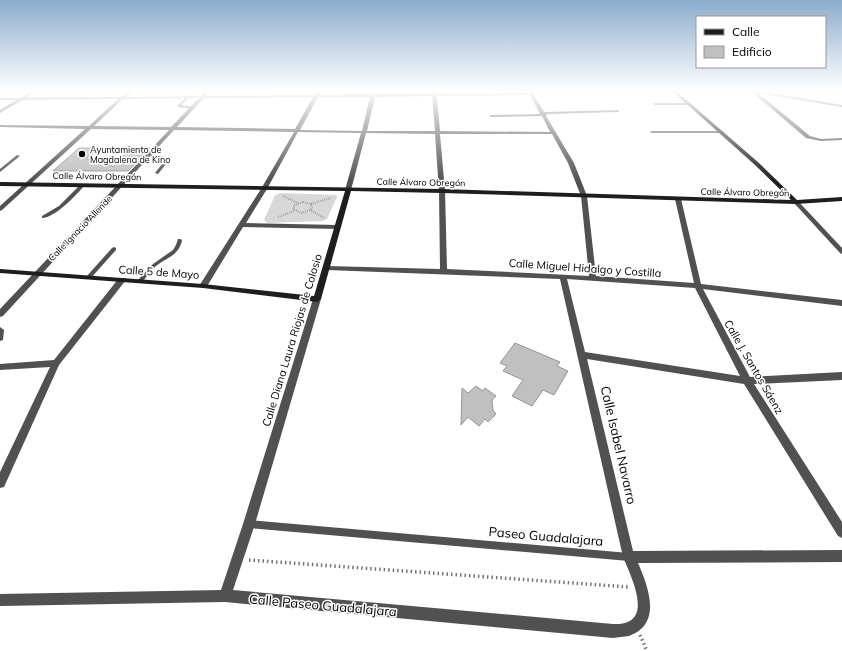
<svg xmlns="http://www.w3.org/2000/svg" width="842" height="651" viewBox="0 0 842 651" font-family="Mulish,sans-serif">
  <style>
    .green { fill: #d8d8d8 }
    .building { fill: #c0c0c0; stroke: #959595 }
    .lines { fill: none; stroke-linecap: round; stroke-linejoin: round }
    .path-far1 { stroke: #737373; stroke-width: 2; stroke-dasharray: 0.5 1.5; stroke-linecap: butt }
    .path { stroke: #737373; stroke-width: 3.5; stroke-dasharray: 1.5 3; stroke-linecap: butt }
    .lane { fill: #515151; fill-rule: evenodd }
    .street { fill: #515151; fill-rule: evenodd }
    .secondary { fill: #1e1e1e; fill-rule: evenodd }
    .poi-dot { fill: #000; stroke: #fff; stroke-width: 1.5 }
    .labels { text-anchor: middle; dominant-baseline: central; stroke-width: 3; stroke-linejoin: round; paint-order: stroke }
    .far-poi-label { font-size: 9px; fill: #000; stroke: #fff; text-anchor: start }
    .far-street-label { font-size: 9px; fill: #000; stroke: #fff }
    .street-label { font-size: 11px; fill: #000; stroke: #fff }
    .near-street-label { font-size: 13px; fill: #000; stroke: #fff }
  </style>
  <rect width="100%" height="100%" fill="#fff"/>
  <path class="green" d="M281,193L336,195L337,197L327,219L323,221L267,223L264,220L275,195Z"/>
  <path class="building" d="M79,148H98L86,159L106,160L113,167L130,148H150L128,171H53Z
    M515,343L560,362L557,366L568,371L554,395L543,390L532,406L512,396L523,380L503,371L507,366L500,363Z
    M476,386L483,391L485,388L496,396L492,400L493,410L496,414L488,422L485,419L479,426L468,417L461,425L462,388L468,393Z"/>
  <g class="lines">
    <path class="path-far1" d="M283,196L298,203
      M303,202L311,204L312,209L302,213L293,209L295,205Z
      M311,204L331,198
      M310,210L324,218
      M278,217L294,211"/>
    <path class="path" d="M249,560L629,587
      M640,635L647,651"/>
    <path class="lane" d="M188,95L191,96L181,105L193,107V109L178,107V105Z
      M654,103H688L690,104L688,105H655L653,104Z
      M651,131H720L722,132L720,133H652L650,132Z
      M149,154L165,157L167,158L166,164L158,174L155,173L162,164L163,159L149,156Z
      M17,155L20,156L0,172V169Z
      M81,184L85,185C77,194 55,218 42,218V216L59,206Z
      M178,239H180L182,240C179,256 167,257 156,266C150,271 146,278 141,283H137L136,282L137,281L153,264L173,250L176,245Z
      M114,247L116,248V250L90,279H86L85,278L86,277L112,248Z
      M249,520L629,553L632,554L633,557L632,560L629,561L249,528L246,527L245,524L246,521Z"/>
    <path class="street" d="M33,90H38L27,97H121L129,90H133L126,97L201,96L207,90H211L206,96L315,95L318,92L320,93L319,95L371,94L372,90H376L375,94H432V90H436V94L529,93L527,90H531L544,112L619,110V112H617L547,114L546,116L574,163L587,196L596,276L694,283L675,199L678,197L681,199L701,284L842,300V306L703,289L750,377L842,372V380L754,384L842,522V538L838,536L744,384L587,359L633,551L842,550V562L638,563C648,586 663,624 629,636C624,637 618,637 613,638L225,602L0,606V594L221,590L243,524L313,299L317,296L321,299L255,524L233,590L613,624C617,624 622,624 625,623C652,616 629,572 623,557L560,279L327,270L323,268L327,266L440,269L439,191L435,134L366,133L351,190L348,192L345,190L361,133L298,132L267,189L246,223L338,225L341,227L338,229L243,227L206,288H203L199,286L261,189L294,132L174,130L3,316L0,317V309L169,130L91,129L2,210L0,211V206L85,129L0,127V125L89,126L118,99L23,100L0,113V110L16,100H0V98H21ZM530,95L540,114L491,115L489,116L491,117L542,116L550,132L440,131L437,96ZM432,96L435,131H367L375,97ZM313,97L295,129L177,127L204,98ZM318,97H370L362,131L300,130ZM199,98L171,127L94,126L123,99ZM440,134H552L568,163L581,196L589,276L447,269L445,191ZM567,279L695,288L740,376L585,352Z
      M743,90H753L842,105V107L758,93L810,136L821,139L842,138V140L821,141L806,138L752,92Z
      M796,200L798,201L842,248V254L840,253L794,203V201Z
      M119,278H125L126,280L59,365L4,487L0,488V472L50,367L0,370V364L54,360Z
      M0,327L4,330L3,340L0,341Z"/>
    <path class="secondary" d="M671,90H675L759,163L797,200L842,197V201L796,204L442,193L351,191L321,299L317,302L203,288L0,273V269L203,284L314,296L345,191L0,186V182L442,189L791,200L755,165Z"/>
  </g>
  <linearGradient id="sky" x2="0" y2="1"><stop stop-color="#8baccb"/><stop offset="0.5" stop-color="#fff"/><stop offset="1" stop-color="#fff" stop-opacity="0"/></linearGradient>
  <rect width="842" height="181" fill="url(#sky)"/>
  <circle class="poi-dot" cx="82" cy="154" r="4"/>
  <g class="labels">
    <g class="far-poi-label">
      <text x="90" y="149">Ayuntamiento de<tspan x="90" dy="10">Magdalena de Kino</tspan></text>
    </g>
    <g class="far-street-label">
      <text transform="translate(97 176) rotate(1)">Calle Álvaro Obregón</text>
      <text transform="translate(421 182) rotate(1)">Calle Álvaro Obregón</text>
      <text transform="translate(745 192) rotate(1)">Calle Álvaro Obregón</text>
      <text transform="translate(80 228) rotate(-46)">Calle Ignacio Allende</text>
    </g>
    <g class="street-label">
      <text transform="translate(585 268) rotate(4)">Calle Miguel Hidalgo y Costilla</text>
      <text transform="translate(159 272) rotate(4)">Calle 5 de Mayo</text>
      <text transform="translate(292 340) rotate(-73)">Calle Diana Laura Riojas de Colosio</text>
      <text transform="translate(754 367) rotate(60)">Calle J. Santos Sáenz</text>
    </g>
    <g class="near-street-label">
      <text transform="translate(619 445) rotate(77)">Calle Isabel Navarro</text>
      <text transform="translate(546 536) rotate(5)">Paseo Guadalajara</text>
      <text transform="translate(323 605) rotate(5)">Calle Paseo Guadalajara</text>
    </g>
  </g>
  <rect x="696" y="16" width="130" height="52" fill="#ffffff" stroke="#999999"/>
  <rect x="704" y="29" width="20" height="6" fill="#1e1e1e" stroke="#999999"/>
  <text x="732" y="36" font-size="12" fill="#000000">Calle</text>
  <rect x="704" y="46" width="20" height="12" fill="#c0c0c0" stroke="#999999"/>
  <text x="732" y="56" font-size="12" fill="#000000">Edificio</text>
</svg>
